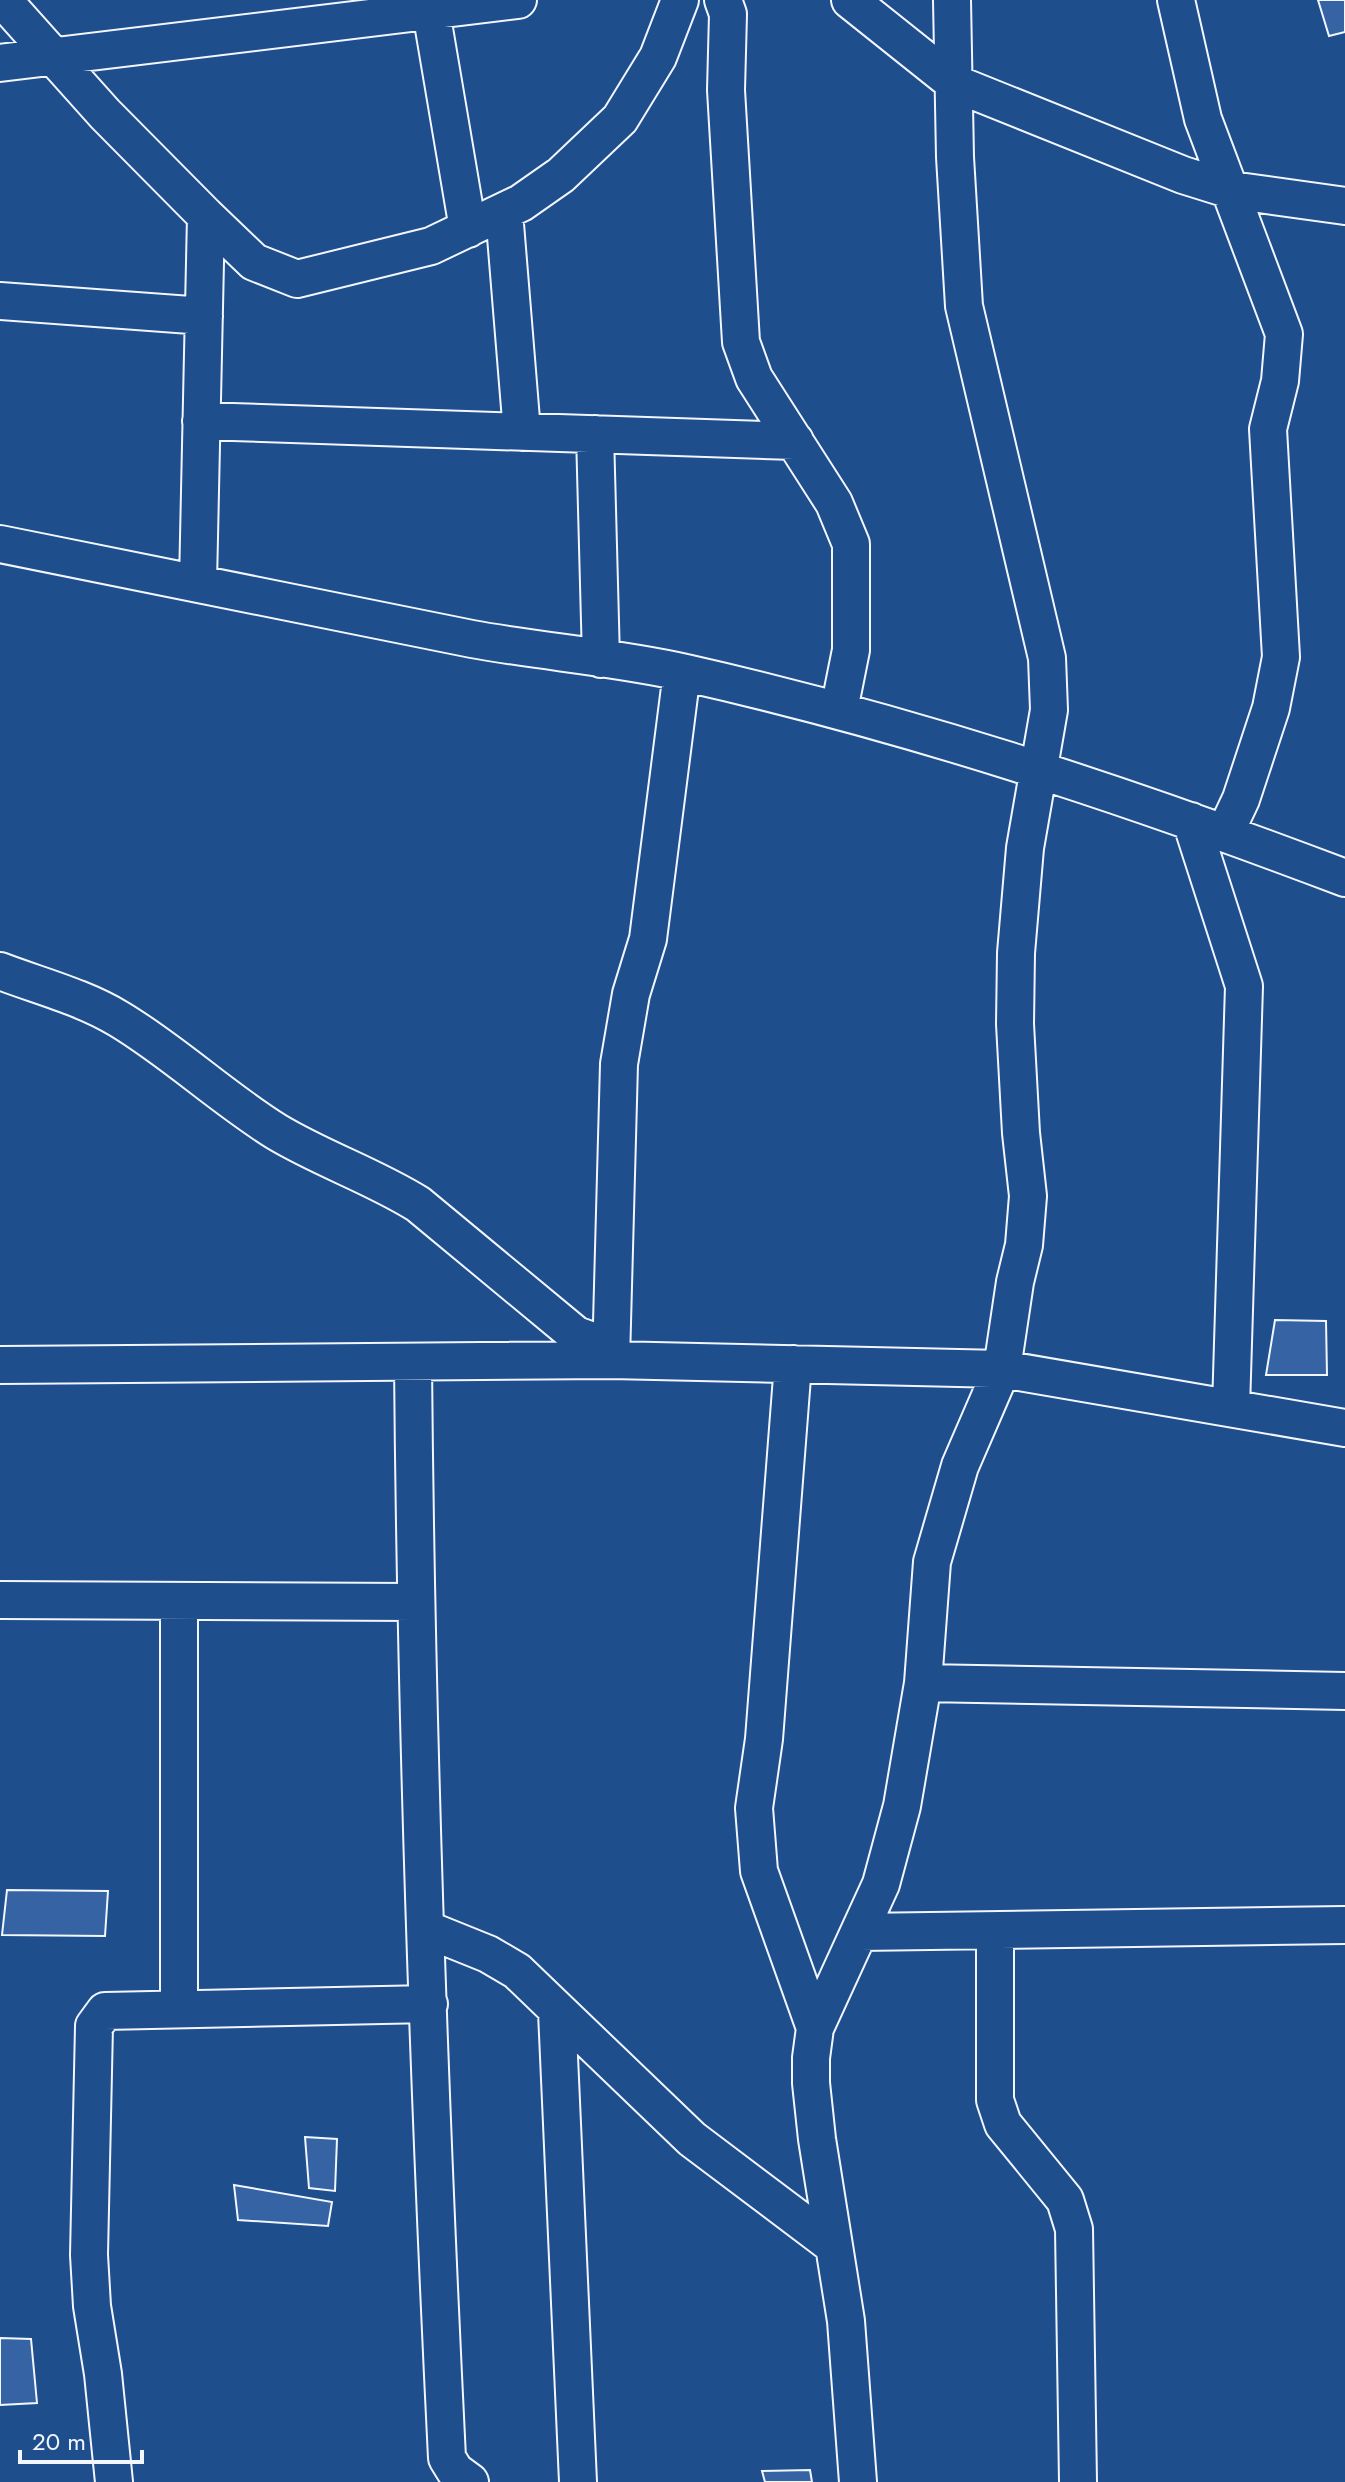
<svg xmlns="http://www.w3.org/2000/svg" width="1345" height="2482" viewBox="0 0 1345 2482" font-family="Jost,sans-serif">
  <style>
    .building { fill: #3563a3; stroke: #f2f6ff; stroke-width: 2 }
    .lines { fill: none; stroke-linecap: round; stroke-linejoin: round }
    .street-casing { stroke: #f2f6ff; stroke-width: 40 }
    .street { stroke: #1f4e8c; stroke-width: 36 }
  </style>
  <rect width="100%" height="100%" fill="#1f4e8c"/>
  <path class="building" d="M1318,0H1345V32L1329,36Z
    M1275,1320L1326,1321L1327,1375H1266Z
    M7,1890L108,1891L105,1936L2,1935Z
    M305,2137L337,2139L335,2191L309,2188Z
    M234,2185L332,2202L328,2226L238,2220Z
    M0,2338L31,2339L37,2403L0,2405Z
    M810,2470L812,2482H765L762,2471Z"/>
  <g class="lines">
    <g class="street-casing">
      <path id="street" d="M3,0L105,114L206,216L254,262L297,279L431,246L521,203L561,175L620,119L658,57L680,0
        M723,0L728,14L726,90L741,342L754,378L834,503L851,544V650L839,710
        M850,0L954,83L1183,175L1231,190L1345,206
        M1176,0L1203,119L1284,334L1280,381L1268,429L1281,657L1271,708L1241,799L1225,833
        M431,11L468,229
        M0,63L518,0
        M504,212L522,432
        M0,301L204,316
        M201,421L795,441
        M595,434L601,659
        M0,544C158,575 315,608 472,639C543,652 616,657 686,673C912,724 1129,796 1345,878
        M198,583L206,216
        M1191,821L1244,986L1231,1408
        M0,971C39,986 83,997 119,1019C174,1052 222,1098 277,1132C322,1159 373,1176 418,1204L576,1335L612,1348
        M611,1360L619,1064L631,994L648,939L682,672
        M413,1362C416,1727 429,2093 447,2458L455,2471L470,2482
        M793,1364L764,1739L754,1808L759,1871L815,2028
        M0,1365L611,1360L1002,1369L1345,1428
        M0,1600L415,1602
        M923,1683L1345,1691
        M426,1929L488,1954L517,1971L692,2139L834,2246
        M995,1931V2100L1003,2124L1065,2200L1074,2229L1078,2482
        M860,1932L1345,1925
        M179,2008V1601
        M557,2012L578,2482
        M114,2482L103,2374L92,2306L89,2255L94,2026L105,2011L429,2004
        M858,2482L846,2321L817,2139L811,2083V2058L815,2028L881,1884L902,1806L923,1683L932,1562L960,1466L1002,1369L1015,1282L1024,1245L1028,1196L1021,1133L1015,1024L1016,953L1025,848L1049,710L1047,658L964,306L955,157L952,0"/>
    </g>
    <use href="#street" class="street"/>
  </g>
  <path d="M20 2450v12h122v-12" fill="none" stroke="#f2f6ff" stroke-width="4"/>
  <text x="32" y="2450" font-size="24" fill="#f2f6ff" stroke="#1f4e8c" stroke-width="6" paint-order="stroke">20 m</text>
</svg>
